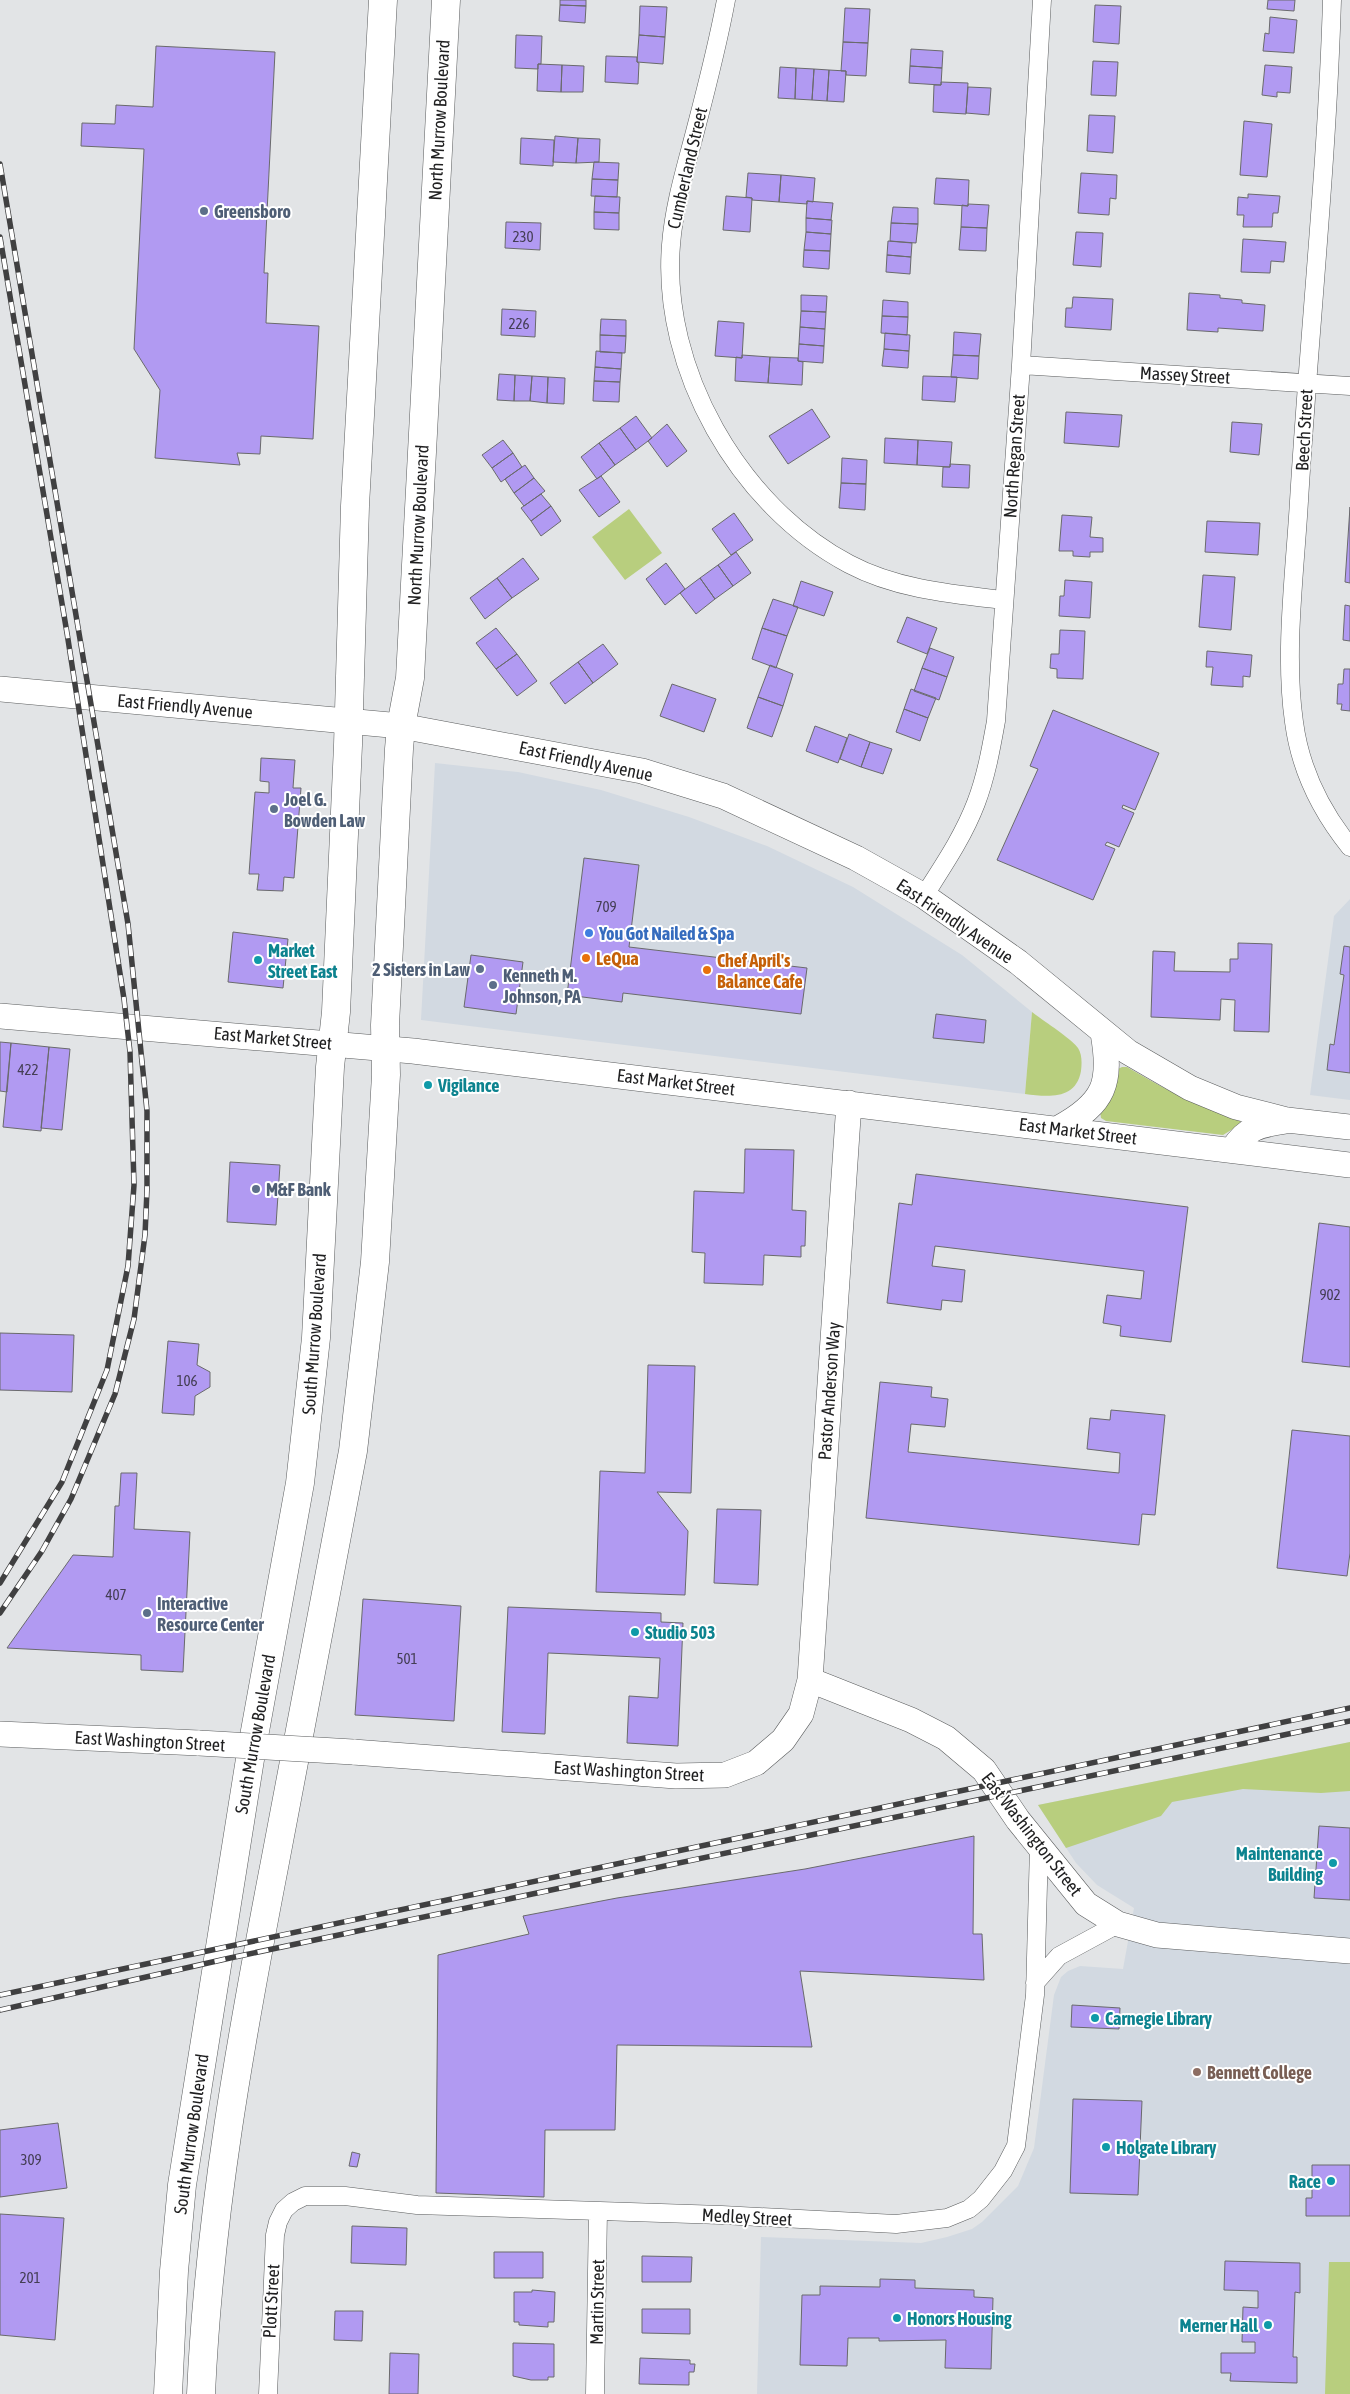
<svg xmlns="http://www.w3.org/2000/svg" width="1350" height="2394" viewBox="0 0 1350 2394" font-family="'Asap Condensed',sans-serif">
  <style>
    .built { fill: #d2d9e1 }
    .green { fill: #b8ce7e }
    .building { fill: #b19af2; stroke: #6a6a6c }
    .lines { fill: none; stroke-linecap: round; stroke-linejoin: round }
    .street-casing { stroke: #5a5c5d; stroke-width: 19 }
    .secondary-casing { stroke: #5a5c5d; stroke-width: 26 }
    .primary-casing { stroke: #5a5c5d; stroke-width: 29 }
    .street { stroke: #fff; stroke-width: 18 }
    .secondary { stroke: #fff; stroke-width: 25 }
    .primary { stroke: #fff; stroke-width: 28 }
    .rail-casing { stroke: #404041; stroke-width: 5.5 }
    .rail { stroke: #fff; stroke-width: 4; stroke-dasharray: 11; stroke-linecap: butt }
    .secondary-bridge-casing { stroke: #5a5c5d; stroke-width: 26; stroke-linecap: butt }
    .secondary-bridge { stroke: #fff; stroke-width: 25 }
    .service-dot { fill: #5c6f8a; stroke: #fff; stroke-width: 2 }
    .shop-dot { fill: #3f7fe0; stroke: #fff; stroke-width: 2 }
    .food-dot { fill: #e8710a; stroke: #fff; stroke-width: 2 }
    .culture-dot { fill: #0f9aa8; stroke: #fff; stroke-width: 2 }
    .education-dot { fill: #8d6e63; stroke: #fff; stroke-width: 2 }
    .labels { text-anchor: middle; dominant-baseline: central; stroke-width: 4; stroke-linejoin: round; paint-order: stroke }
    .number-label { font-size: 15px; fill: #443e54 }
    .street-label { font-size: 18px; fill: #1f1f20; stroke: #fff }
    .service-label { font-size: 18px; font-weight: bold; fill: #4e5e75; stroke: #fff; text-anchor: start }
    .shop-label { font-size: 18px; font-weight: bold; fill: #366cbe; stroke: #fff; text-anchor: start }
    .culture-label { font-size: 18px; font-weight: bold; fill: #0d838f; stroke: #fff; text-anchor: start }
    .food-label { font-size: 18px; font-weight: bold; fill: #c56008; stroke: #fff; text-anchor: start }
    .education-label { font-size: 18px; font-weight: bold; fill: #785e54; stroke: #fff; text-anchor: start }
  </style>
  <rect width="100%" height="100%" fill="#e2e4e6"/>
  <path class="built" d="M435,763L518,772L601,790L689,817L767,846L853,887L962,955L1032,1012L1025,1094L421,1020Z
    M1350,899V1100L1310,1095L1334,916Z
    M1350,1742V2394H757L761,2237L921,2243L947,2237L972,2229L982,2222L1018,2186L1034,2148L1054,1995L1061,1977L1068,1971L1080,1966L1123,1969L1134,1908L1097,1885L1076,1863L1038,1805Z"/>
  <path class="green" d="M629,509L662,553L625,580L592,537Z
    M1032,1012C1042,1020 1072,1039 1078,1048C1082,1054 1082,1063 1081,1071C1076,1100 1048,1097 1025,1094Z
    M1122,1067H1127C1166,1090 1197,1106 1240,1120L1241,1124L1223,1135L1106,1121L1101,1118L1100,1111L1118,1069Z
    M1350,1742V1791L1321,1793L1243,1789L1172,1802L1161,1816L1066,1848L1038,1805Z
    M1329,2262H1350V2394H1325Z"/>
  <path class="building" d="M560,0H586V6L560,5Z
    M1268,0H1295L1294,11L1267,9Z
    M560,5L586,6L585,23L559,21Z
    M1095,5L1121,6L1119,44L1093,42Z
    M640,6L667,7L665,37L639,35Z
    M845,8L870,9L868,43L843,42Z
    M1270,17L1297,20L1294,53L1263,51L1265,33L1269,34Z
    M516,35L542,36L541,64H538V69L515,68Z
    M639,35L665,37L663,64L637,62Z
    M843,42L868,43L866,76L846,75V71H841Z
    M156,46L275,52L264,273H268L266,323L319,326L313,439L261,436L260,454L237,453L240,465L155,458L160,390L134,349L144,149L81,146L82,123L115,124L116,105L153,107Z
    M911,49L943,51L942,68L910,66Z
    M606,56L637,57V62L639,63L638,84L605,82Z
    M1093,61L1118,62L1116,96L1091,95Z
    M538,64L562,65L561,92L537,91Z
    M562,65L584,66L583,92H561Z
    M1265,65L1292,67L1290,93L1277,92V97L1262,95Z
    M910,66L942,68L941,85L909,83Z
    M780,67L796,68L795,99L778,98Z
    M796,68L814,69L812,100L795,99Z
    M814,69L829,70L827,101L812,100Z
    M829,70L846,71L844,102L827,101Z
    M941,82L968,83L966,114L933,112L934,85H941Z
    M968,87L991,88L989,115L966,113Z
    M1089,115L1115,116L1113,153L1087,151Z
    M1244,121L1272,124L1267,177L1240,175Z
    M555,136L578,138L576,163L553,162Z
    M521,138L554,140L553,166L520,164Z
    M578,138L600,139L599,162L576,163Z
    M594,162L619,163L618,180L592,179Z
    M748,173L781,175L779,202L752,200V198L746,197Z
    M1081,173L1117,175L1116,199L1110,198L1109,215L1078,213Z
    M781,175L815,178L813,202L807,201V204L779,202Z
    M936,178L969,180L968,206L934,204Z
    M592,179L618,180L617,197L591,196Z
    M1248,194L1280,196L1278,213H1273L1272,227H1243L1244,215H1237L1238,197L1248,198Z
    M595,196L620,197L619,213L594,212Z
    M726,196L752,198L750,232L723,230Z
    M807,201L833,203L831,220L806,218Z
    M968,204L989,205L987,228L961,227L962,205L968,206Z
    M893,207L918,208V224L891,223Z
    M594,212L619,213V230L594,229Z
    M806,218L832,220L831,234L806,232Z
    M506,222L541,223L540,250L505,248Z
    M891,223L918,224L916,243L890,241Z
    M961,227L987,228L986,251L959,250Z
    M806,232L831,234L830,251L804,250Z
    M1076,232L1103,233L1101,267L1073,265Z
    M1243,239L1286,242L1284,262L1271,261L1270,273L1241,272Z
    M888,241L912,243L911,257L887,255Z
    M804,250L830,251L829,269L803,267Z
    M887,255L911,257L910,274L886,272Z
    M1189,293L1220,295V298L1242,300V303L1265,305L1263,331L1218,328V332L1187,330Z
    M801,295L827,296L826,312L801,311Z
    M1073,297L1113,299L1111,330L1065,327L1066,308H1072Z
    M883,300L908,302V317L882,316Z
    M502,309L536,311L535,337L501,335Z
    M801,311L826,312L825,329L800,327Z
    M882,316L908,317L907,335L881,333Z
    M601,319L626,320V336L600,335Z
    M718,321L744,323L742,358L715,356Z
    M800,327L825,329L824,346L799,344Z
    M954,332L981,334L979,356L953,355Z
    M885,333L910,335L909,351L884,349Z
    M600,335L626,336L625,353L600,352Z
    M799,344L824,346L823,363L798,361Z
    M884,349L909,351L908,368L882,366Z
    M596,351L622,353L621,369L595,367Z
    M742,355L770,357L768,383L735,381L736,357L742,358Z
    M953,355L979,356L978,379L951,377Z
    M770,357L798,358V361L803,362L802,385L768,383Z
    M595,367L621,369L620,382L594,381Z
    M499,374L515,375L514,401L497,400Z
    M515,375L532,376L530,401H514Z
    M532,376L548,377L547,403L530,401Z
    M923,376L957,377L955,402L922,400Z
    M548,377L565,378L564,404L547,403Z
    M594,381L620,382L619,402L593,401Z
    M812,409L830,437L788,464L769,436Z
    M1066,412L1122,415L1119,447L1064,443Z
    M636,416L652,438L636,450L620,428Z
    M1232,422L1262,424L1259,455L1230,452Z
    M667,424L687,451L667,467L648,441Z
    M620,428L636,450L615,465L599,443Z
    M885,438L918,440L917,465L884,463Z
    M503,440L513,453L492,468L482,455Z
    M918,440L952,442L950,467L917,465Z
    M599,443L615,465L597,479L581,457Z
    M513,453L522,467L501,482L492,468Z
    M842,458L867,460L866,484L841,483Z
    M950,464L970,465L969,488L942,487L943,467H950Z
    M525,465L534,478L514,493L505,479Z
    M601,476L620,502L599,517L579,490Z
    M534,478L545,491L524,506L514,493Z
    M841,483L866,484L865,510L839,508Z
    M541,494L551,506L531,521L521,508Z
    M551,506L561,521L541,536L531,521Z
    M1350,507V583L1345,582Z
    M734,513L753,540L731,555L712,529Z
    M1062,515L1092,517L1090,537L1103,538V552H1090V557L1073,556V551H1059Z
    M1207,521L1260,523L1258,555L1205,552Z
    M736,552L751,573L733,586L718,565Z
    M523,558L539,579L512,598L497,578Z
    M666,563L685,589L665,605L646,579Z
    M718,565L733,586L715,599L700,578Z
    M1203,575L1235,577L1231,630L1199,627Z
    M497,578L512,598L485,619L470,598Z
    M700,578L715,599L696,614L680,593Z
    M1065,580L1092,582L1090,618L1059,616L1060,596H1064Z
    M801,581L833,592L824,616L793,606Z
    M773,599L798,607L787,636L762,628Z
    M1345,605L1350,606V641L1343,640Z
    M907,617L937,628L927,654L897,642Z
    M496,628L517,654L496,669L476,643Z
    M762,628L787,636L776,668L752,659Z
    M1060,630L1085,631L1083,679L1057,678V669L1050,668L1051,654H1059Z
    M603,644L618,664L593,683L578,662Z
    M930,648L954,657L947,677L922,668Z
    M1207,651L1252,655L1250,677L1243,676V687L1211,685L1213,667H1206Z
    M517,654L537,681L517,696L496,669Z
    M578,662L593,683L565,704L550,683Z
    M770,665L793,674L783,706L758,697Z
    M922,668L947,677L939,700L914,691Z
    M1344,669H1350V711L1341,710L1342,704H1337L1338,684H1343Z
    M672,684L716,699L704,732L660,716Z
    M911,689L936,698L928,718L904,709Z
    M758,697L783,706L772,737L747,728Z
    M904,709L928,718L920,741L896,732Z
    M1053,710L1159,753L1135,810L1123,805L1122,808L1134,813L1119,847L1107,842L1105,845L1115,849L1093,900L997,860L1038,769L1030,766Z
    M815,726L847,738L838,763L806,751Z
    M849,734L870,742L861,767L840,759Z
    M870,742L892,749L883,774L861,767Z
    M261,758L295,760L293,788H301L294,878L284,877L283,891L257,890L259,874H249L255,792L269,793V782L260,781Z
    M584,858L639,865L629,947L807,968L801,1014L623,993L622,1002L567,995Z
    M233,932L288,939L283,988L228,982Z
    M1238,943L1272,944L1269,1032L1234,1031L1235,1000L1221,999L1220,1020L1151,1017L1153,951L1175,952L1174,971L1230,972V959H1238Z
    M1344,946L1350,947V1073L1327,1070L1330,1044L1334,1045L1344,975L1340,974Z
    M471,955L523,962L516,1014L464,1007Z
    M936,1014L986,1020L984,1043L933,1038Z
    M0,1042L11,1043L7,1092L0,1091Z
    M11,1043L49,1047L41,1131L3,1127Z
    M49,1047L70,1049L62,1130L41,1128Z
    M745,1149L794,1150L792,1210L806,1211L805,1246H801V1257L764,1255L763,1285L704,1283L705,1253L692,1252L694,1191L744,1193Z
    M230,1162L280,1165L276,1225L227,1222Z
    M916,1174L1188,1207L1171,1342L1120,1336L1121,1326L1103,1323L1107,1295L1141,1299L1144,1271L935,1246L932,1266L965,1270L962,1302L942,1300L941,1310L887,1303L899,1203L912,1205Z
    M1319,1223L1350,1227V1367L1302,1362Z
    M0,1333L74,1335L72,1392L0,1390Z
    M168,1341L199,1344L197,1365L210,1372V1387L195,1396L194,1415L162,1413Z
    M648,1365L695,1366L691,1493L657,1492L688,1531L685,1595L596,1592L600,1471L645,1473Z
    M880,1382L932,1387L931,1397L948,1399L945,1427L911,1424L908,1452L1119,1473L1120,1453L1087,1449L1090,1418L1110,1420L1111,1410L1165,1415L1155,1515L1142,1514L1139,1545L866,1518Z
    M1292,1430L1350,1436V1553L1347,1576L1277,1568Z
    M121,1473H137L134,1529L190,1532L183,1672L141,1670V1655L7,1648L73,1555L113,1557L115,1506H119Z
    M717,1509L761,1510L758,1585L714,1583Z
    M363,1599L461,1606L454,1721L355,1715Z
    M508,1607L661,1613V1622L683,1623L678,1746L627,1743L629,1696L658,1698L660,1658L548,1653L545,1734L502,1732Z
    M1319,1826L1350,1828V1900L1314,1898Z
    M974,1836L973,1934H982L984,1980L800,1971L812,2047L617,2045L615,2130H545L544,2197L436,2193L438,1955L529,1934L523,1916L617,1898L805,1869Z
    M1072,2005L1120,2008L1119,2029L1071,2027Z
    M1073,2099L1142,2101L1138,2195L1070,2193Z
    M58,2123L67,2188L0,2197V2130Z
    M352,2152L360,2154L357,2167L349,2166Z
    M1312,2165H1350V2216H1306V2198H1312Z
    M0,2214L64,2218L55,2340L0,2335Z
    M352,2226L407,2228L406,2265L351,2263Z
    M494,2252H543V2278H494Z
    M642,2256L692,2257L691,2282H642Z
    M1225,2261L1300,2263V2293L1295,2292L1293,2357H1297V2383L1230,2381L1231,2373H1221V2353H1255V2342H1242L1243,2307L1258,2308V2291L1224,2290Z
    M880,2279L915,2280V2288L974,2290V2297L993,2298L991,2369L945,2368L946,2340L879,2341V2338H848L847,2366L800,2365L802,2295H820V2286L880,2287Z
    M532,2290L555,2292L554,2322H548V2327L519,2325V2322H514V2292H532Z
    M642,2309H690V2334L642,2333Z
    M335,2311H363L362,2341L334,2340Z
    M513,2343L554,2344V2377H548V2380H531L513,2376Z
    M390,2353L419,2354L418,2394H389Z
    M640,2358L690,2360V2364H695L694,2372H689V2385L639,2384Z"/>
  <g class="lines">
    <g class="street-casing">
      <path id="street" d="M726,0C718,43 707,86 696,128C686,167 674,205 671,245C661,369 739,506 849,564C896,589 951,594 1003,600
        M1332,0C1327,167 1309,334 1299,501C1295,571 1284,653 1294,722C1300,768 1321,811 1350,847
        M1021,365L1350,386
        M924,896C943,866 963,837 976,803C986,777 991,749 996,721L1021,365L1042,0
        M1035,1983L1059,1956L1118,1924
        M268,2394L275,2235L278,2222L284,2210L293,2202L305,2196H345L417,2205L722,2215L896,2224L947,2218L969,2209L981,2199L1003,2171L1016,2146L1035,1995L1039,1847
        M595,2394L598,2211"/>
    </g>
    <g class="secondary-casing">
      <path id="secondary" d="M0,689L401,726L642,771L723,796L856,858L924,896L1018,962L1128,1052L1190,1088L1236,1107L1287,1120L1350,1127
        M0,1016L413,1051L1350,1165
        M1059,1128C1105,1103 1112,1083 1103,1033
        M1232,1150C1247,1127 1260,1125 1285,1121
        M810,1680L911,1720L946,1738L984,1770L1018,1820L1086,1904L1118,1924L1157,1935L1350,1951
        M0,1734L199,1743
        M353,1752L676,1776L725,1775L756,1763L783,1740L801,1714L810,1680L849,1103"/>
    </g>
    <g class="primary-casing">
      <path id="primary" d="M168,2394L174,2271L182,2185L251,1753L300,1483L316,1338L330,1067L336,1012L348,745L355,506L383,0
        M201,2394C209,2214 241,2038 275,1862C301,1725 327,1588 353,1451L375,1262L386,1075L385,1025L399,749L401,726L410,678L446,0"/>
    </g>
    <use href="#street" class="street"/>
    <use href="#secondary" class="secondary"/>
    <use href="#primary" class="primary"/>
    <g class="rail-casing">
      <path id="rail" d="M0,164L128,924L147,1111V1190L145,1235L134,1319L115,1394L71,1499L42,1551L0,1613
        M0,237L67,633L124,999L130,1052L134,1185L128,1266L107,1370L62,1482L0,1583
        M0,1995L1350,1708
        M0,2010L230,1958L1350,1721"/>
    </g>
    <use href="#rail" class="rail"/>
    <g class="secondary-bridge-casing">
      <path id="secondary-bridge" d="M199,1743L353,1752"/>
    </g>
    <use href="#secondary-bridge" class="secondary-bridge"/>
  </g>
  <g class="service-dot">
    <circle cx="204" cy="211" r="5"/>
    <circle cx="274" cy="809" r="5"/>
    <circle cx="480" cy="969" r="5"/>
    <circle cx="493" cy="985" r="5"/>
    <circle cx="256" cy="1189" r="5"/>
    <circle cx="147" cy="1613" r="5"/>
  </g>
  <circle class="shop-dot" cx="589" cy="933" r="5"/>
  <g class="food-dot">
    <circle cx="586" cy="958" r="5"/>
    <circle cx="707" cy="970" r="5"/>
  </g>
  <g class="culture-dot">
    <circle cx="258" cy="960" r="5"/>
    <circle cx="428" cy="1085" r="5"/>
    <circle cx="635" cy="1632" r="5"/>
    <circle cx="1333" cy="1863" r="5"/>
    <circle cx="1095" cy="2018" r="5"/>
    <circle cx="1106" cy="2147" r="5"/>
    <circle cx="1331" cy="2181" r="5"/>
    <circle cx="897" cy="2318" r="5"/>
    <circle cx="1268" cy="2325" r="5"/>
  </g>
  <circle class="education-dot" cx="1197" cy="2072" r="5"/>
  <g class="labels">
    <g class="number-label">
      <text x="523" y="236">230</text>
      <text x="519" y="323">226</text>
      <text x="606" y="906">709</text>
      <text x="28" y="1069">422</text>
      <text x="1330" y="1294">902</text>
      <text x="187" y="1380">106</text>
      <text x="116" y="1594">407</text>
      <text x="407" y="1658">501</text>
      <text x="31" y="2159">309</text>
      <text x="30" y="2277">201</text>
    </g>
    <g class="street-label">
      <text transform="translate(439 120) rotate(-87)">North Murrow Boulevard</text>
      <text transform="translate(687 168) rotate(-77)">Cumberland Street</text>
      <text transform="translate(1185 375) rotate(3)">Massey Street</text>
      <text transform="translate(1304 430) rotate(-87)">Beech Street</text>
      <text transform="translate(1014 456) rotate(-86)">North Regan Street</text>
      <text transform="translate(418 525) rotate(-87)">North Murrow Boulevard</text>
      <text transform="translate(185 706) rotate(5)">East Friendly Avenue</text>
      <text transform="translate(586 761) rotate(12)">East Friendly Avenue</text>
      <text transform="translate(955 921) rotate(34)">East Friendly Avenue</text>
      <text transform="translate(273 1038) rotate(5)">East Market Street</text>
      <text transform="translate(676 1082) rotate(7)">East Market Street</text>
      <text transform="translate(1078 1131) rotate(7)">East Market Street</text>
      <text transform="translate(314 1334) rotate(-86)">South Murrow Boulevard</text>
      <text transform="translate(829 1391) rotate(-86)">Pastor Anderson Way</text>
      <text transform="translate(255 1734) rotate(-80)">South Murrow Boulevard</text>
      <text transform="translate(150 1741) rotate(3)">East Washington Street</text>
      <text transform="translate(629 1771) rotate(3)">East Washington Street</text>
      <text transform="translate(1032 1834) rotate(52)">East Washington Street</text>
      <text transform="translate(191 2134) rotate(-82)">South Murrow Boulevard</text>
      <text transform="translate(747 2217) rotate(3)">Medley Street</text>
      <text transform="translate(271 2301) rotate(-87)">Plott Street</text>
      <text transform="translate(597 2302) rotate(-89)">Martin Street</text>
    </g>
    <g class="service-label">
      <text x="214" y="211">Greensboro</text>
      <text x="284" y="799">Joel G.<tspan x="284" dy="21">Bowden Law</tspan></text>
      <text x="470" y="969" text-anchor="end">2 Sisters in Law</text>
      <text x="503" y="975">Kenneth M.<tspan x="503" dy="21">Johnson, PA</tspan></text>
      <text x="266" y="1189">M&amp;F Bank</text>
      <text x="157" y="1603">Interactive<tspan x="157" dy="21">Resource Center</tspan></text>
    </g>
    <g class="shop-label">
      <text x="599" y="933">You Got Nailed &amp; Spa</text>
    </g>
    <g class="culture-label">
      <text x="268" y="950">Market<tspan x="268" dy="21">Street East</tspan></text>
      <text x="438" y="1085">Vigilance</text>
      <text x="645" y="1632">Studio 503</text>
      <text x="1323" y="1853" text-anchor="end">Maintenance<tspan x="1323" dy="21">Building</tspan></text>
      <text x="1105" y="2018">Carnegie Library</text>
      <text x="1116" y="2147">Holgate Library</text>
      <text x="1321" y="2181" text-anchor="end">Race</text>
      <text x="907" y="2318">Honors Housing</text>
      <text x="1258" y="2325" text-anchor="end">Merner Hall</text>
    </g>
    <g class="food-label">
      <text x="596" y="958">LeQua</text>
      <text x="717" y="960">Chef April's<tspan x="717" dy="21">Balance Cafe</tspan></text>
    </g>
    <g class="education-label">
      <text x="1207" y="2072">Bennett College</text>
    </g>
  </g>
</svg>
